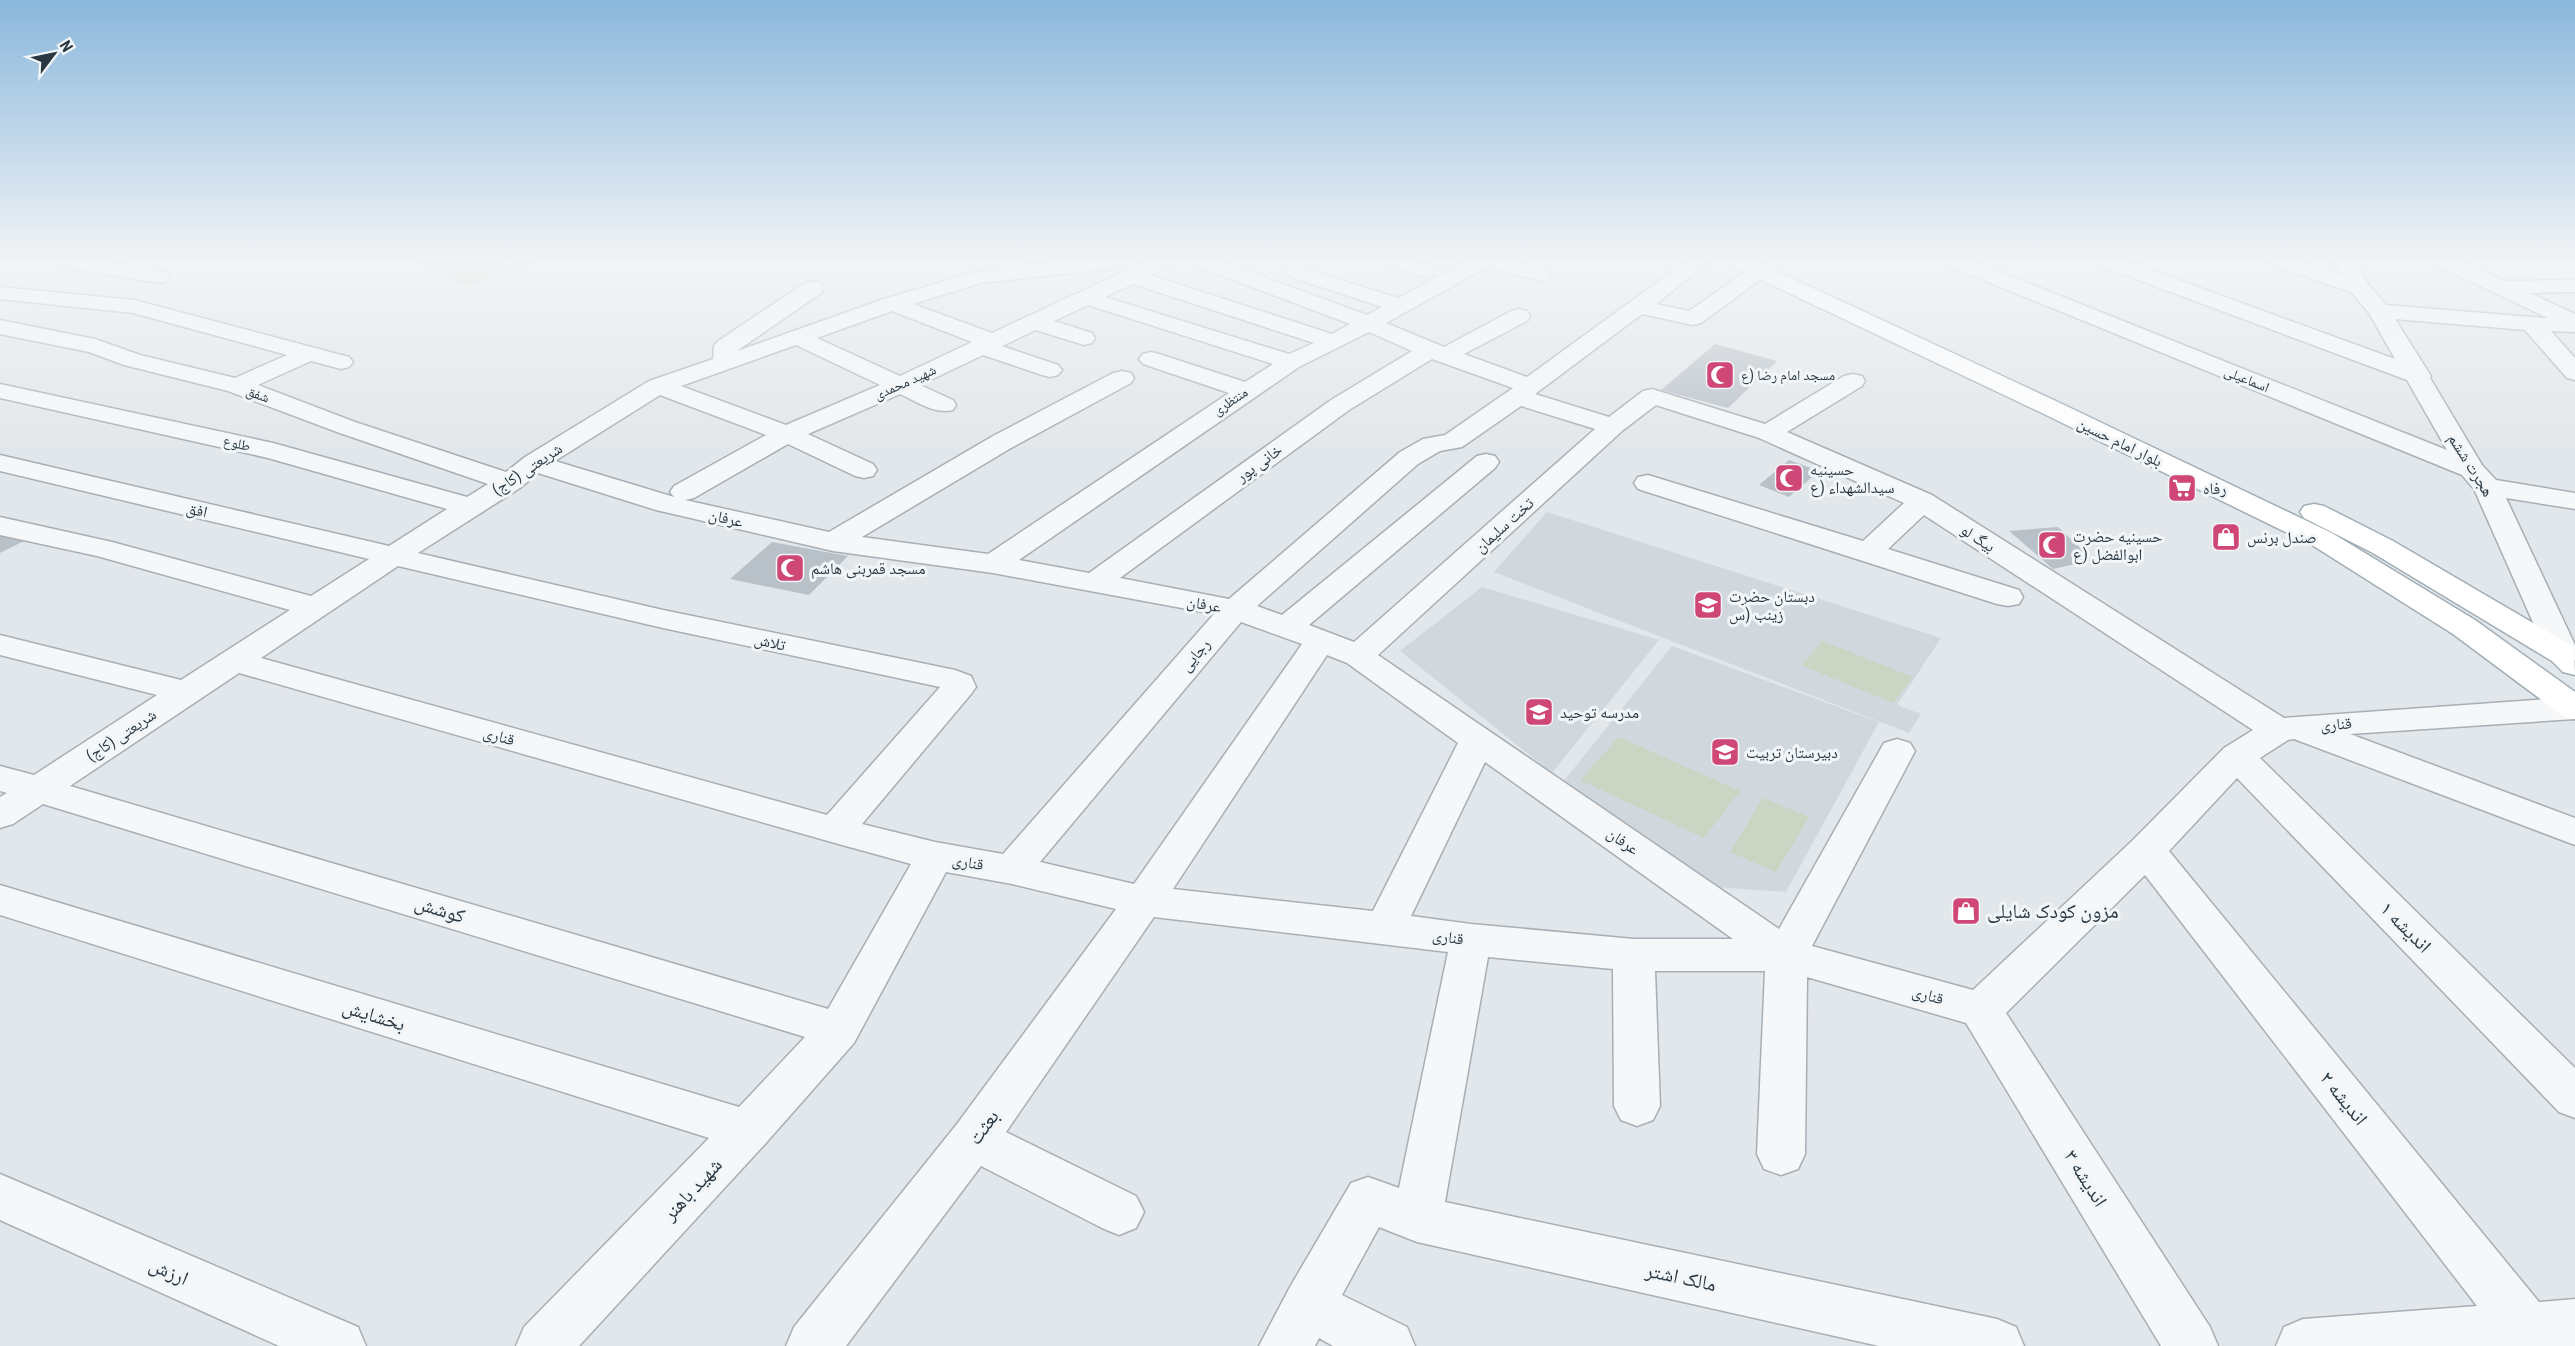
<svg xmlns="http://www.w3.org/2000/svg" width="2575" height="1346" viewBox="0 0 2575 1346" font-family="'Roboto Condensed','Noto Naskh Arabic',sans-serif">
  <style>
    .built { fill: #d0d7dd }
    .green { fill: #cbd5c3 }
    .building { fill: #b9c1c8 }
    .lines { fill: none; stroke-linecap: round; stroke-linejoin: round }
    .minor-casing { stroke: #a7afb5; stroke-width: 3 }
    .major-casing { stroke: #a1aeb6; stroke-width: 3 }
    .minor { fill: #f5f7f9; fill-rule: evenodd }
    .major { fill: #fff; fill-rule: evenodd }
    .labels { text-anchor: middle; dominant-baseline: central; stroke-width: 6; stroke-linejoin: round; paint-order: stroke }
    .far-poi-label { font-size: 14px; fill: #2a3843; stroke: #f2f6f8; text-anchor: start }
    .far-street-label { font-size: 14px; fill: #2a3843; stroke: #f2f6f8 }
    .street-label { font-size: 16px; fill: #2a3843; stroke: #f2f6f8 }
    .poi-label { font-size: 16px; fill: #2a3843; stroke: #f2f6f8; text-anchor: start }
    .near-street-label { font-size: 20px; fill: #2a3843; stroke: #f2f6f8 }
    .near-poi-label { font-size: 20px; fill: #2a3843; stroke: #f2f6f8; text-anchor: start }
  </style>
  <rect width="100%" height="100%" fill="#e2e7eb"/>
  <path class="built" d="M1547,512L1941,638L1897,705L1921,714L1909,733L1494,572Z
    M1482,587L1659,640L1552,773L1400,651Z
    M1672,646L1879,722L1786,892L1713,887L1563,782Z"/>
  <path class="green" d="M413,262H541L466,286Z
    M1823,641L1913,677L1893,703L1801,665Z
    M1619,737L1740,791L1704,838L1580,780Z
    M1763,798L1809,817L1776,872L1730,852Z"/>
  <path class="building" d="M1715,344L1777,361L1728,408L1661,390Z
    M1789,460L1819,471L1789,497L1759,485Z
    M2058,527L2093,560L2053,569L2009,531Z
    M0,533L30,538L0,553Z
    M772,542L848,556L809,595L730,579Z"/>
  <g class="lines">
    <g class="minor-casing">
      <path id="minor" d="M59,262H110L160,271L167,273L170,277L167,281L160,283L69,268L62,266Z
        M1054,262H1125L1122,266L1115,268L981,283L913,304L992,333L1144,262H1172L1169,266L1150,275L1332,334L1350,324L1196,266L1193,262H1223L1367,315L1382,307L1285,275L1282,271L1285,267L1292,265L1398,298L1466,262H1516L1548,271L1551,275L1548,279L1541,281L1487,267L1386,323L1444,347L1511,311L1519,309L1527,311L1530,316L1527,321L1464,354L1527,377L1685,262H1709L1656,304L1689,311L1751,268L1758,266L1765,268L1768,272L1765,276L1701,323L1693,325L1642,314L1535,394L1609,417L1643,391L1652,389L1765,424L1844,376L1853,374L1862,376L1865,381L1862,386L1787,432L1932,495L2284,718L2575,697V719L2350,734L2575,818V845L2294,739L2288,740L2260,758L2575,1068V1118L2559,1112L2237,778L2169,851L2539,1302L2575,1299V1346H2276L2284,1327L2303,1319L2477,1306L2145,875L2006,1013L2210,1327L2218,1346H2161L1966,1023L1807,977L1805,1154L1798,1169L1781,1175L1764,1169L1757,1154L1765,971H1655L1660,1106L1653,1120L1637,1126L1621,1120L1614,1106L1613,969L1488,957L1445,1202L1997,1319L2016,1327L2024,1346H1879L1417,1242L1379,1227L1342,1295L1407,1327L1415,1346H1333L1319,1338L1315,1346H1259L1290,1287L1351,1183L1368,1177L1399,1188L1448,952L1154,917L1006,1132L1136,1196L1144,1212L1136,1228L1119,1235L1102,1228L981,1166L846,1346H786L794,1327L957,1124L1116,909L1012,884L946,872L854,1043L765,1144L579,1346H516L524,1327L709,1138L0,915V885L739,1107L805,1037L43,804L13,824L0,828V797L7,793L0,791V766L34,775L157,695L0,655V635L181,680L290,610L97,556L0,535V517L112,542L311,596L369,559L0,471V455L389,546L447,509L268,458L0,398V384L273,443L467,497L488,484L337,432L228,391L124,365L89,352L0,334V320L95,339L140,355L235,378L287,355L133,313L0,299V287L134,300L349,357L353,362L349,367L341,369L311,361L258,385L355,422L506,472L525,457L649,381L713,359L714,346L718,341L805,283L813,282L821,283L824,288L821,293L737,351L884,299L972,273ZM1133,284L1314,343L1289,354L1105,297ZM1088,305L1273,364L1245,382L1159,354L1151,352L1143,354L1139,359L1143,364L1229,393L988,554L862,537L1011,448L1131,383L1134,378L1131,373L1122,371L1113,373L993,436L829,532L685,500L694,498L788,444L855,476L864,478L873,476L877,470L873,464L808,434L900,394C916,401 935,415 953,410L956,405L953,400L920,385L983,355L1042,375L1050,377L1058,375L1062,370L1058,365L1002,346L1036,330L1084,345L1092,343L1095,338L1092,333L1054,321ZM892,311L972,342L900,376L817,338ZM1369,332L1412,351L1331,400L1089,573L1019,560L1299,367ZM796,345L880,385L786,425L681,386ZM1432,359L1513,388L1445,435L1423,439L1400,452L1229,599L1120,578L1349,410ZM660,395L766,435L674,486L670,492L674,497L555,461ZM1656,405L1759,438L1904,503L1863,541L1648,475L1638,477L1634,483L1638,489L1997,604L2008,606L2019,604L2023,597L2019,590L1888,549L1924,515L2253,730L2224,748L2133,840L1973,990L1812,946L1915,751L1910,743L1897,739L1884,743L1779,929L1378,655L1622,431ZM1521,406L1595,429L1354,642L1309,625L1495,468L1499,462L1495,456L1486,454L1477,456L1282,615L1257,606L1418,464L1440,451L1462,447ZM538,473L656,510L833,551L993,573L1214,614L1003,854L935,842L862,824L971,694L976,687L971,676L955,670L663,610L418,553L520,488ZM398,566L663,628L940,687L827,815L261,658ZM1241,622L1302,644L1134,884L1040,862ZM1327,655L1347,663L1458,743L1373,911L1173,889ZM239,673L835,843L911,864L828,1009L70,786ZM1485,762L1733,939H1634L1471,924L1411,916Z
        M1388,262C1402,262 1426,258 1435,271L1432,275L1425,277L1391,266Z
        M1946,262H1975L2447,450L2407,380L2101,266L2098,262H2129L2395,359L2369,313L2351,292L2274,266L2271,262H2303L2342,275L2335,262H2356L2368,284L2386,305L2532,317L2548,318L2438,266L2435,262H2463L2505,281L2575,280V292L2530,293L2575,314V332L2551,331L2575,358V380L2567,378L2525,330L2395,319L2431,376L2430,378L2482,465L2496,480L2575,493V509L2506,498L2575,645V660L2563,664L2552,661L2547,654L2474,489L2462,475L1949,266Z
        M0,1174L358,1327L366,1346H279L0,1220Z"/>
    </g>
    <g class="major-casing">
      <path id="major" d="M1729,262H1757L2058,402L2332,533L2475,620L2575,692V719L2563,716L2453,634L2312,545L2040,412L1732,266Z
        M2314,504L2324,506L2393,541L2574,647L2575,675L2563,672L2552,661L2373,553L2304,518L2300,512L2304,506Z"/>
    </g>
    <use href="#minor" class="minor"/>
    <use href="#major" class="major"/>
  </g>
  <linearGradient id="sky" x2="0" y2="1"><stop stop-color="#8ab7dc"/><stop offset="0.58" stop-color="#f2f4f6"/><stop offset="1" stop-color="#f2f4f6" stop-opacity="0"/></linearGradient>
  <rect width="2575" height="451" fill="url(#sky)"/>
  <defs>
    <g id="mosque-square" transform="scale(1.5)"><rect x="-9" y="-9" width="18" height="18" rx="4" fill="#cf4776" stroke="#f2f6f8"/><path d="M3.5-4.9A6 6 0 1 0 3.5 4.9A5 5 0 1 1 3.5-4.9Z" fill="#fff"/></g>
    <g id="supermarket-square" transform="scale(1.5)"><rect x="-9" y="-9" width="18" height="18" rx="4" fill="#cf4776" stroke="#f2f6f8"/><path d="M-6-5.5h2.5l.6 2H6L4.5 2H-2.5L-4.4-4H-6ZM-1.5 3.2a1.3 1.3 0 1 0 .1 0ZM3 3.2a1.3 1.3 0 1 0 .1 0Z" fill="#fff"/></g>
    <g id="shop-square" transform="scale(1.5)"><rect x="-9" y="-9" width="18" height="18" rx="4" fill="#cf4776" stroke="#f2f6f8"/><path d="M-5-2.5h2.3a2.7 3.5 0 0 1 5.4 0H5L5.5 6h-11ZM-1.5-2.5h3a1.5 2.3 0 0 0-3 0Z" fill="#fff"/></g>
    <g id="school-square" transform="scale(1.5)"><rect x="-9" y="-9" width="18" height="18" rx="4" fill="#cf4776" stroke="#f2f6f8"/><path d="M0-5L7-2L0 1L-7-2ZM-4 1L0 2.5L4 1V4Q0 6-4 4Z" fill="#fff"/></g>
  </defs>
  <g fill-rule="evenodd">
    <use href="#mosque-square" x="1720" y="375"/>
    <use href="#mosque-square" x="1789" y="478"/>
    <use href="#supermarket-square" x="2182" y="488"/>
    <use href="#shop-square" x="2226" y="537"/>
    <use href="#mosque-square" x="2052" y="545"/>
    <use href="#mosque-square" x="790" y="568"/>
    <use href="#school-square" x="1708" y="605"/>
    <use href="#school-square" x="1539" y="712"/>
    <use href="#school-square" x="1725" y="752"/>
    <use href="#shop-square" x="1966" y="911"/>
  </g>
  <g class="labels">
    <g class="far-poi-label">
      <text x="1741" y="375">مسجد امام رضا (ع</text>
    </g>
    <g class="far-street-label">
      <text transform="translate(2247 379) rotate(22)">اسماعیلی</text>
      <text transform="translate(905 382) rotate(-24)">شهید محمدی</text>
      <text transform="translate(258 394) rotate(21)">شفق</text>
      <text transform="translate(1230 401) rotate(-34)">منتظری</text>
      <text transform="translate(237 443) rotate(13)">طلوع</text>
    </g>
    <g class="street-label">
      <text transform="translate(2120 442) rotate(26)">بلوار امام حسین</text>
      <text transform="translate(1259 463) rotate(-36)">خانی پور</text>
      <text transform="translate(2471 465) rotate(58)">هجرت ششم</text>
      <text transform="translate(527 469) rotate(-34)">شریعتی (کاج)</text>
      <text transform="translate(197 510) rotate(13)">افق</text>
      <text transform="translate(726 518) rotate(13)">عرفان</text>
      <text transform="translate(1504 525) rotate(-42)">تخت سلیمان</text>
      <text transform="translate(1978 538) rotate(33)">بیگ لو</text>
      <text transform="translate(1204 604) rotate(10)">عرفان</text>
      <text transform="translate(770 642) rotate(12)">تلاش</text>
      <text transform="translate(1195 655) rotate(-50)">رجایی</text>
      <text transform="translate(2336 724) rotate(-4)">قناری</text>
      <text transform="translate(121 735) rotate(-34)">شریعتی (کاج)</text>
      <text transform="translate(499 736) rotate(16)">قناری</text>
      <text transform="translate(1623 841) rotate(35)">عرفان</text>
      <text transform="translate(968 862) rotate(10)">قناری</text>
      <text transform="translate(1448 937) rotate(8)">قناری</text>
      <text transform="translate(1928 995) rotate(16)">قناری</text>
    </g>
    <g class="poi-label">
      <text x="1810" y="469">حسینیه<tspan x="1810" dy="18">سیدالشهداء (ع</tspan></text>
      <text x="2203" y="488">رفاه</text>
      <text x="2073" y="536">حسینیه حضرت<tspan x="2073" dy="18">ابوالفضل (ع</tspan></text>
      <text x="2247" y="537">صندل برنس</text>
      <text x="811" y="568">مسجد قمربنی هاشم</text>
      <text x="1729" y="596">دبستان حضرت<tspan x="1729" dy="18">زینب (س</tspan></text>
      <text x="1560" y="712">مدرسه توحید</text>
      <text x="1746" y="752">دبیرستان تربیت</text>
    </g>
    <g class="near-street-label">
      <text transform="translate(440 909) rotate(17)">کوشش</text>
      <text transform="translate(2406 927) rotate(45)">اندیشه ۱</text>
      <text transform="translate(374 1015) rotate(17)">بخشایش</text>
      <text transform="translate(2344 1098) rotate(51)">اندیشه ۲</text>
      <text transform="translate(983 1127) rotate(-54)">بعثت</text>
      <text transform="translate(2086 1178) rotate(58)">اندیشه ۳</text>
      <text transform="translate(692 1189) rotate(-47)">شهید باهنر</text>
      <text transform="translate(169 1271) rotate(24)">ارزش</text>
      <text transform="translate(1681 1277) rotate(12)">مالک اشتر</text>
    </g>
    <g class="near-poi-label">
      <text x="1987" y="911">مزون کودک شایلی</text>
    </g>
  </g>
  <g transform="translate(54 54) rotate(58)" stroke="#f2f6f8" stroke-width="4.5" paint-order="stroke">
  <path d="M0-4.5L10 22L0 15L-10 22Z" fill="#2a3843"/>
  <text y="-9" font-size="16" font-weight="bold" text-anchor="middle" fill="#2a3843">N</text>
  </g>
</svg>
